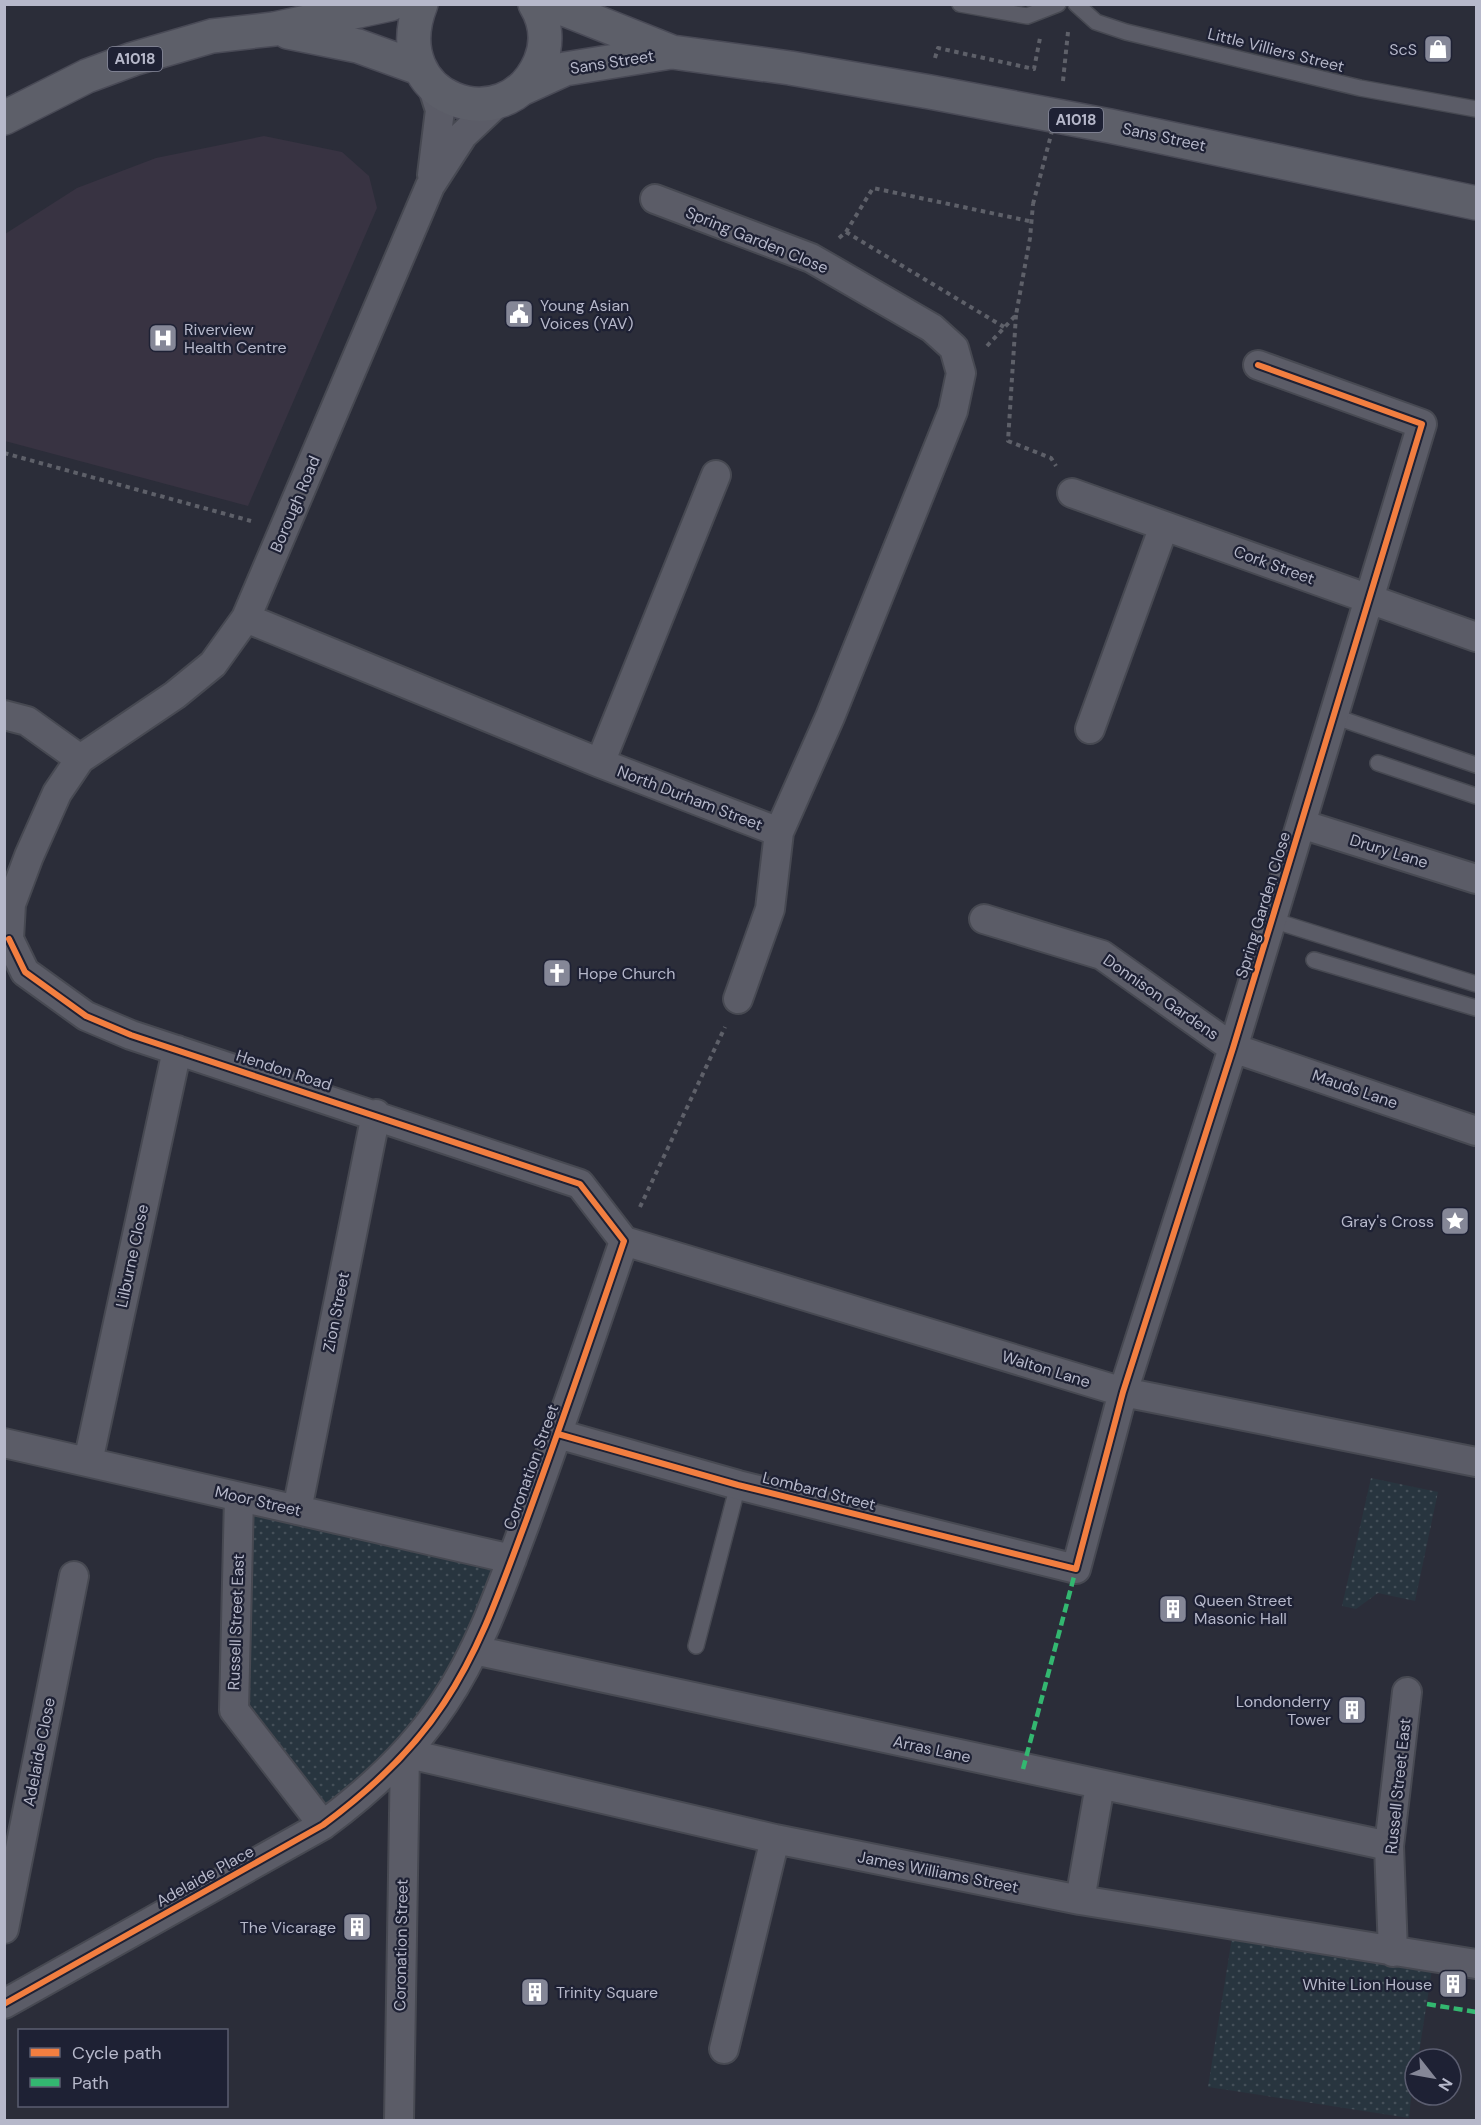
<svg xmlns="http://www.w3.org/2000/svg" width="1481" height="2125" viewBox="0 0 1481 2125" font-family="'DM Sans',sans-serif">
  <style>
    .medical { fill: #383342 }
    .grass { fill: url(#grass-dots) }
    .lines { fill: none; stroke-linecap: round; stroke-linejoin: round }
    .service-casing { stroke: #474952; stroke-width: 18 }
    .minor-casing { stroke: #474952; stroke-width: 32 }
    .primary-casing { stroke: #494a56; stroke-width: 36 }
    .path { stroke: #5e6069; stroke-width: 4; stroke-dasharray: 4.5 4.5; stroke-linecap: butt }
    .service { stroke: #5b5c67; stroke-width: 15 }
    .minor { stroke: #5b5c67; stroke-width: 28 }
    .primary { stroke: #5d5f69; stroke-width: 33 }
    .path-bridge { stroke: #5e6069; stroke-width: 4; stroke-dasharray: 4.5 4.5; stroke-linecap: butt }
    .quiet { stroke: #33b770; stroke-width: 4.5; stroke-dasharray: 9 4.5; stroke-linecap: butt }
    .cycleway-casing { stroke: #1e2134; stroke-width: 10 }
    .cycleway { stroke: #f27e40; stroke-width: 6 }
    .labels { text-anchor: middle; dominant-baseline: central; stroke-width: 4.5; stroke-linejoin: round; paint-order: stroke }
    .shield { fill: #1e2134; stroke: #888b9d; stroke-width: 1.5 }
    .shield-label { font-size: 15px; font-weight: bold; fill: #b6b8ca }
    .poi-label { font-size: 16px; fill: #b6b8ca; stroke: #1e2134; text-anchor: end }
    .street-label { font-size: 16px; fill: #b6b8ca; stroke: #1e2134 }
  </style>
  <defs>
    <pattern id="grass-dots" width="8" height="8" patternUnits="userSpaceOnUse" patternTransform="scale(1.5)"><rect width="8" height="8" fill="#28353f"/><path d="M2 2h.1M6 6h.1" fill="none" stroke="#455059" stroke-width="1.8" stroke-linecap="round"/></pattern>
  </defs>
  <rect width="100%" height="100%" fill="#2b2d39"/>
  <path class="medical" d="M264,136L342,152L369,176L377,208L248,506L5,441V234L77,188L156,158Z"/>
  <path class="grass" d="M1371,1478L1438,1492L1415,1601L1378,1593L1356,1609L1342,1606Z
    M239,1497L512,1559L444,1704L323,1825L234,1710Z
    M1234,1925L1434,1957L1418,2059H1415L1409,2118L1208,2087Z"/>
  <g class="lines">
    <g class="service-casing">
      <path id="service" d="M960,4L1027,16L1058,4
        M1076,4L1096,22L1126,32L1360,88L1476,109
        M1333,716L1476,765
        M1378,763L1476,796
        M1272,920L1476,984
        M1314,960L1476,1008
        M696,1646L738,1485"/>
    </g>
    <g class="minor-casing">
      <path id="minor" d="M432,85L440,110L432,175
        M1072,493L1476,637
        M246,618L600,763L779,832L830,717L953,411L961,373L954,348L932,328L811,258L655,199
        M4,715L27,721L80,759
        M1090,729L1164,526
        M600,763L716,475
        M1301,824L1476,879
        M984,919L1102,955L1233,1048L1476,1131
        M4,950L9,939L11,904L29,856L57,793L80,759L175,695L213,664L246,618L430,186L463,135L500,100
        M738,999L770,909L779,832
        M624,1241L1123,1392L1476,1462
        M558,1434L738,1485L1076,1569L1123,1392L1233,1048L1422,424L1258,365
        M4,1443L512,1559
        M88,1462L177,1050
        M239,1497L234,1710L323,1825
        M297,1510L376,1114
        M474,1650L1389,1846
        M405,1753L775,1839L1080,1900L1476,1964
        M1080,1900L1100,1785
        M4,1929L74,1576
        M1393,1952L1389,1846L1407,1692
        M4,2004L323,1825C369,1791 412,1752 444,1703C481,1648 503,1582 526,1521C560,1428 592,1335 624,1241L580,1184L131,1035L86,1016L25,972L9,939
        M724,2049L775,1839
        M399,2120L405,1753"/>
    </g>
    <g class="primary-casing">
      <path id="primary" d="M421,4C383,100 506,142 540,62C548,43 546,22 535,4
        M551,4L672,52L790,68L930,92L1110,126L1476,203
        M288,32L358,46L419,68
        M521,89L565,69L671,52
        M4,118L87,76L133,59L212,36L274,29L391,4"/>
    </g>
    <path class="path" d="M935,58L938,48L1034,69L1040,38
      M1063,81L1068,32
      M846,232L1004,327
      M839,238L846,232L873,188L1029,221
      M1016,315L1008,441L1051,458L1056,466
      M987,346L1016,315L1030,238L1033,204
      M4,453L251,521
      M640,1207L725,1027"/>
    <use href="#service" class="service"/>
    <use href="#minor" class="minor"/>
    <use href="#primary" class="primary"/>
    <path class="path-bridge" d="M1033,204L1058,108"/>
    <path class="quiet" d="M1023,1769L1076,1569
      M1427,2004L1476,2012"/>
    <g class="cycleway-casing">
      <path id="cycleway" d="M558,1434L738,1485L1076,1569L1123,1392L1233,1048L1422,424L1258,365
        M4,2004L323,1825C369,1791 412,1752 444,1703C481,1648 503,1582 526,1521C560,1428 592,1335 624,1241L580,1184L131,1035L86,1016L25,972L9,939"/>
    </g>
    <use href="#cycleway" class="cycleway"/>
  </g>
  <defs>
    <g id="shop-square" transform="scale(1.5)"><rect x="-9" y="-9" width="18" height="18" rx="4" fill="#858797" stroke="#1e2134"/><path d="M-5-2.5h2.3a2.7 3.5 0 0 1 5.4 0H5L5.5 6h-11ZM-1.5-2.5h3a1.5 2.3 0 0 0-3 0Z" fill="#fff"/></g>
    <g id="civic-square" transform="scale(1.5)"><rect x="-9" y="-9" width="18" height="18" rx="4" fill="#858797" stroke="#1e2134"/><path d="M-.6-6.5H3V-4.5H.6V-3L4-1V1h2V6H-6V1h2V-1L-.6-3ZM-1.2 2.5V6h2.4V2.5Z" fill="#fff"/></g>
    <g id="hospital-square" transform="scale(1.5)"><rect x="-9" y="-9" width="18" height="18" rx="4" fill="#858797" stroke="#1e2134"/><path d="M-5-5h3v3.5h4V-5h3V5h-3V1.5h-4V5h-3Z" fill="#fff"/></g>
    <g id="church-square" transform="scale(1.5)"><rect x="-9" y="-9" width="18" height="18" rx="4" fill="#858797" stroke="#1e2134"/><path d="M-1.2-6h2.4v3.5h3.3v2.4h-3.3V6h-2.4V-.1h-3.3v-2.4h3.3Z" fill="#fff"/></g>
    <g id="sight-square" transform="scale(1.5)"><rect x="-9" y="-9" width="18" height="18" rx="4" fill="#858797" stroke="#1e2134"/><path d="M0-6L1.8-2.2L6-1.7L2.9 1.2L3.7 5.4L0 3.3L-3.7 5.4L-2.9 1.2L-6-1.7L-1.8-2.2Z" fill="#fff"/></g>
    <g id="building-square" transform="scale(1.5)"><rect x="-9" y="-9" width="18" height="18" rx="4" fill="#858797" stroke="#1e2134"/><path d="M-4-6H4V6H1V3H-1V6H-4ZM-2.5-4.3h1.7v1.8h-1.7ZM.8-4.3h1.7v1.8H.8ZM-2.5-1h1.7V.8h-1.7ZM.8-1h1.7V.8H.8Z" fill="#fff"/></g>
  </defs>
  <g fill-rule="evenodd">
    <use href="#shop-square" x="1438" y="49"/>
    <use href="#civic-square" x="519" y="314"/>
    <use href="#hospital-square" x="163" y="338"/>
    <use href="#church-square" x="557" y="973"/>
    <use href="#sight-square" x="1455" y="1221"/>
    <use href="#building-square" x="1173" y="1609"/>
    <use href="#building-square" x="1352" y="1710"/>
    <use href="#building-square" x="357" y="1927"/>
    <use href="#building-square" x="1453" y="1984"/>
    <use href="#building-square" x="535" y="1992"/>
  </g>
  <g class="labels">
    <g class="shield">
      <rect x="108" y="47" width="54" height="24" rx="4.5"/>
      <rect x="1049" y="108" width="54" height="24" rx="4.5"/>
    </g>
    <g class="shield-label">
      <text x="135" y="59">A1018</text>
      <text x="1076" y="120">A1018</text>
    </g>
    <g class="poi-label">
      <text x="1417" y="49">ScS</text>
      <text x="540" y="305" text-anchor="start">Young Asian<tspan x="540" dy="18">Voices (YAV)</tspan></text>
      <text x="184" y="329" text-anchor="start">Riverview<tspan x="184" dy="18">Health Centre</tspan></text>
      <text x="578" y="973" text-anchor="start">Hope Church</text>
      <text x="1434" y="1221">Gray's Cross</text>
      <text x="1194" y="1600" text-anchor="start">Queen Street<tspan x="1194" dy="18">Masonic Hall</tspan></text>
      <text x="1331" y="1701">Londonderry<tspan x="1331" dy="18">Tower</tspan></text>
      <text x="336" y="1927">The Vicarage</text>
      <text x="1432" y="1984">White Lion House</text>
      <text x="556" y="1992" text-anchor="start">Trinity Square</text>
    </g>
    <g class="street-label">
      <text transform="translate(1276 50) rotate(14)">Little Villiers Street</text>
      <text transform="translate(612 62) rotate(-9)">Sans Street</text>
      <text transform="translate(1164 137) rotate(12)">Sans Street</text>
      <text transform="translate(757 240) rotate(22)">Spring Garden Close</text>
      <text transform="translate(295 504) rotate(-67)">Borough Road</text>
      <text transform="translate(1274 565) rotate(20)">Cork Street</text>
      <text transform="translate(690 798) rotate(21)">North Durham Street</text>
      <text transform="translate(1389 851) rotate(17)">Drury Lane</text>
      <text transform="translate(1263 905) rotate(-73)">Spring Garden Close</text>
      <text transform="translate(1161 997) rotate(35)">Donnison Gardens</text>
      <text transform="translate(284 1070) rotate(18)">Hendon Road</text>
      <text transform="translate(1355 1089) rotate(19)">Mauds Lane</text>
      <text transform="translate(132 1256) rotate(-78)">Lilburne Close</text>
      <text transform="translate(336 1312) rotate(-79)">Zion Street</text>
      <text transform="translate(1046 1369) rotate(17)">Walton Lane</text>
      <text transform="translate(531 1467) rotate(-70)">Coronation Street</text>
      <text transform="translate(819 1491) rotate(14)">Lombard Street</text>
      <text transform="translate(258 1501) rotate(13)">Moor Street</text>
      <text transform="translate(236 1622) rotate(-88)">Russell Street East</text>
      <text transform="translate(932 1749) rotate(12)">Arras Lane</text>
      <text transform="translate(39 1752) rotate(-79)">Adelaide Close</text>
      <text transform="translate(1398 1786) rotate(-84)">Russell Street East</text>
      <text transform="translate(938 1872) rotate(11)">James Williams Street</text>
      <text transform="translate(205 1876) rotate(-29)">Adelaide Place</text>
      <text transform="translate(401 1945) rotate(-89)">Coronation Street</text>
    </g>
  </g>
  <rect width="1481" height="2125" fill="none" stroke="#b6b8ca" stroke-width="12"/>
  <rect x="18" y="2029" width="210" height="78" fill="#1e2134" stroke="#5b5d70" stroke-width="1.5"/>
  <rect x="30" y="2048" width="30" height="9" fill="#f27e40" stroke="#5b5d70" stroke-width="1.5"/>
  <text x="72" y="2059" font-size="18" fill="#b6b8ca">Cycle path</text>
  <rect x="30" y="2078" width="30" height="9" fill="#33b770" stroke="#5b5d70" stroke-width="1.5"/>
  <text x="72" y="2089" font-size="18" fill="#b6b8ca">Path</text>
  <g transform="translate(1433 2077) rotate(121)"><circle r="28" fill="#1e2134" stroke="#5b5d70" stroke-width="1.5"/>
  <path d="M0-4.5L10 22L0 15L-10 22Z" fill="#858797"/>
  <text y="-9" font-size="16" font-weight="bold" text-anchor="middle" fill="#b6b8ca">N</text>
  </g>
</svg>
